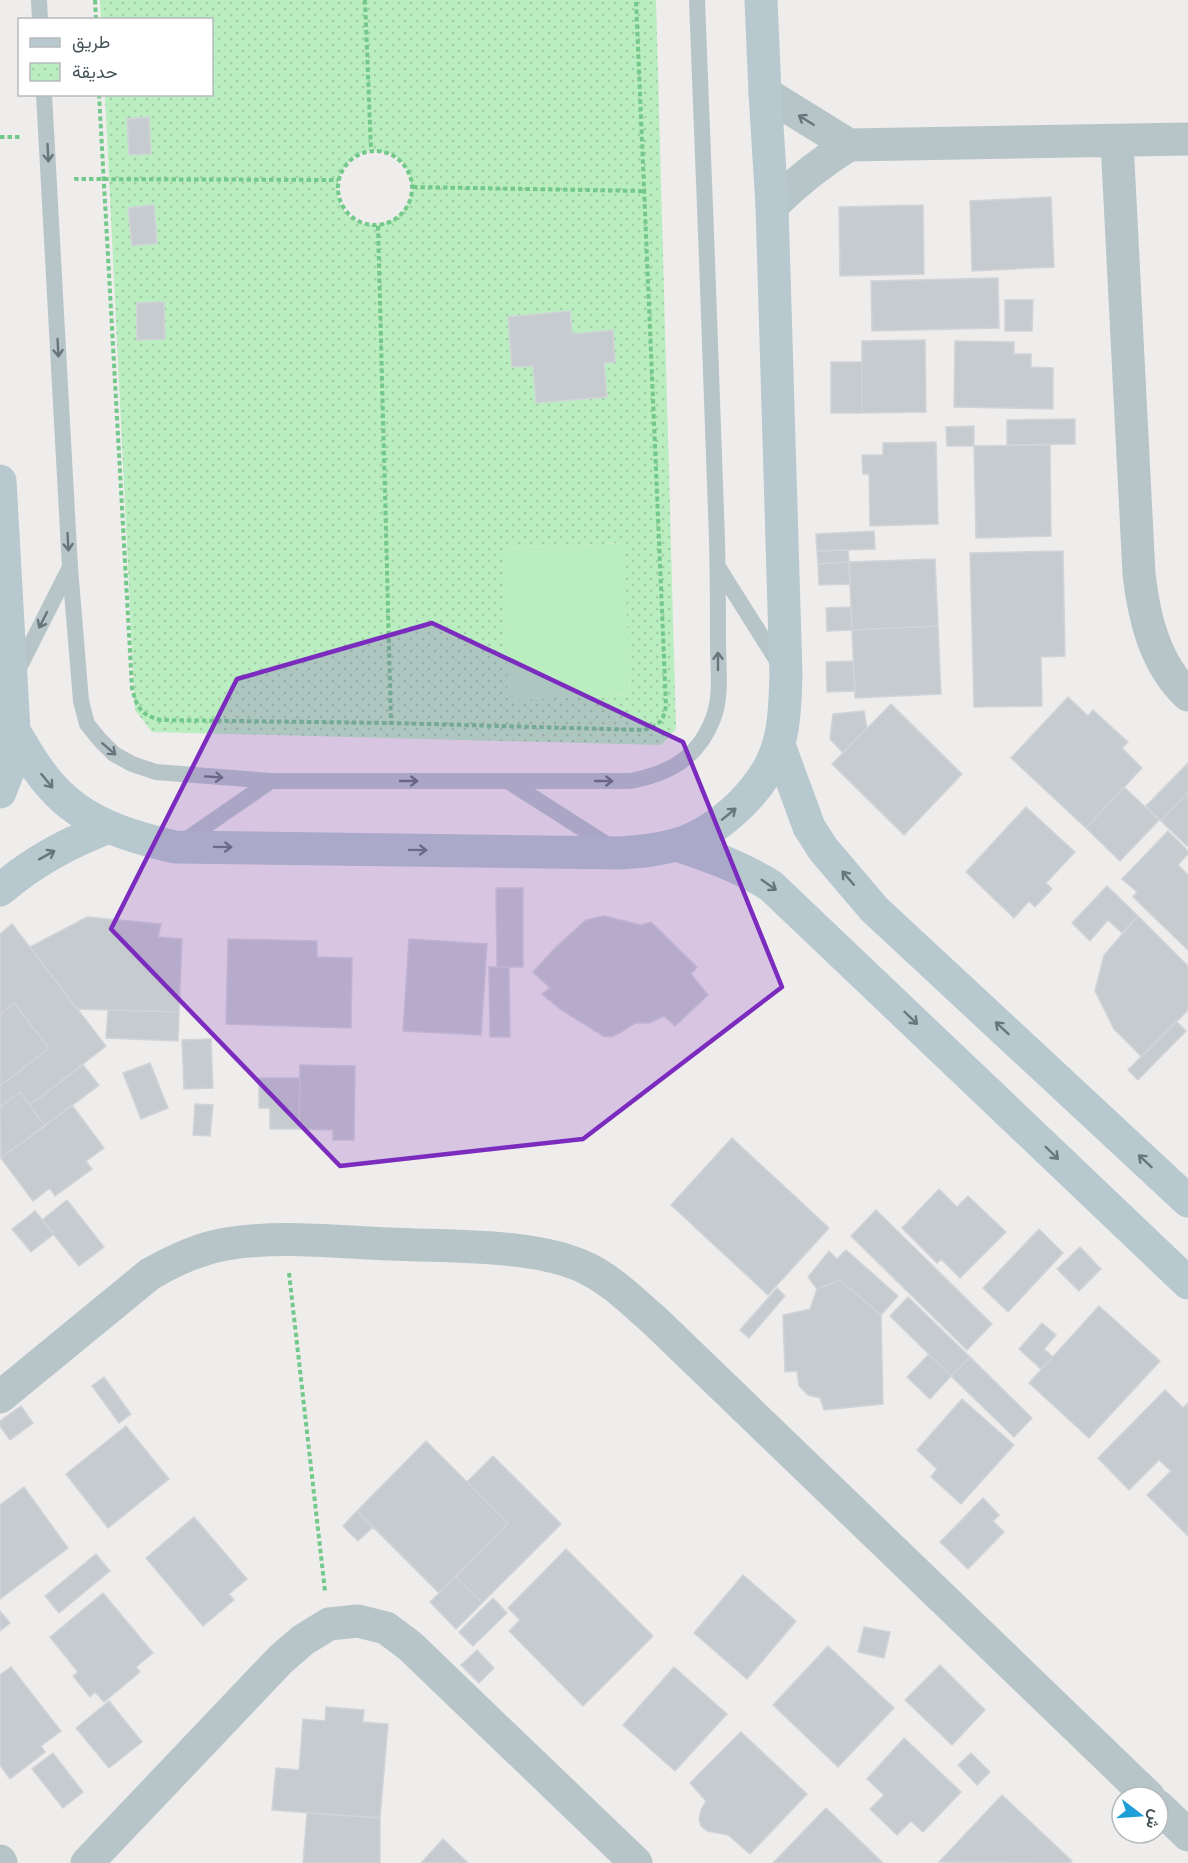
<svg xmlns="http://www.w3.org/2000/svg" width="1188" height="1863" viewBox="0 0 1188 1863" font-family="'Varela Round',Vazirmatn,sans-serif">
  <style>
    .green { fill: #baedc0 }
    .park { fill: url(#park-dots); fill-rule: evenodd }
    .building { fill: #c6cbcf; stroke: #d0d4d8; stroke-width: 1.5 }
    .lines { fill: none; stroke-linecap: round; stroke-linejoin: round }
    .path { stroke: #73c989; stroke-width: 4; stroke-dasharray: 4.5 3; stroke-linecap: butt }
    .lane { stroke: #b7c5c9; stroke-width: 16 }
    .street { stroke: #b7c5c9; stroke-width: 33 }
    .secondary { stroke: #b7c8ce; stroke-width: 33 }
    .oneway { stroke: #67767b }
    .oneway2 { stroke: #67777c }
    .marked { fill: #7b2cbf; fill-opacity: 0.2; stroke: #7b2cbf; stroke-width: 4.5; stroke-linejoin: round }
  </style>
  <defs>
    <pattern id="park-dots" width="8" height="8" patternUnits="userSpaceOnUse" patternTransform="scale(1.5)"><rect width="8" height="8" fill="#baedc0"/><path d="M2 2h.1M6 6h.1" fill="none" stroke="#a1cda7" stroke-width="1.8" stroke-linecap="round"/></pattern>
  </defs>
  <rect width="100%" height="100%" fill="#efecec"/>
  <path class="green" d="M625,543L630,695L508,700L502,548Z"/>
  <path class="park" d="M100,0H656L676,729L661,745L152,732L135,710L105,95L212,94V20L101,19ZM371,150C376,151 383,152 389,153C408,160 417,186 408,203C397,226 366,233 347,214C331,197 336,170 354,157C358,153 365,152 371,150ZM570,311L572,334L612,330L615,362L604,363L607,397L536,403L533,366L512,367L508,317ZM624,543L630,695L508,700L503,548Z"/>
  <path class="building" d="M149,117L151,154L129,155L127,119Z
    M1051,197L1054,267L972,271L970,201Z
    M154,205L157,243L132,246L128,208Z
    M923,205L924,274L840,276L839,207Z
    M998,278L999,328L872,331L871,281Z
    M1005,300H1033L1032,331H1005Z
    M164,302L165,339L137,340V303Z
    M570,311L572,334L613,330L615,362L604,363L607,397L536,403L533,366L512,367L508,317Z
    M925,340L926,412L862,413V341Z
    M955,341L1014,342V354H1031V367L1053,368V409L954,407Z
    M831,362H862V413H831Z
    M1075,419V444L1007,445V420Z
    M974,426V446H947L946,427Z
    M936,442L938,524L870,526L869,474H863L862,455H883V443Z
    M1050,445L1051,536L976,538L974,446Z
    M874,531L875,549L817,551L816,534Z
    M848,550L849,562L818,564L817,551Z
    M1063,551L1065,656L1041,657L1042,706L974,707L970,553Z
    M935,559L938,626L852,630L849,562Z
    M849,562L850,584L819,585L818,564Z
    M851,607L852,630L827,631L826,608Z
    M938,626L941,694L855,698L852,630Z
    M853,661L855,691L827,692L826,662Z
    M1068,697L1088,716L1093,710L1128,742L1122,748L1142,768L1086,828L1011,758Z
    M891,704L962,774L904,835L832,764Z
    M864,711L867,728L843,753L830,739L833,714Z
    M1188,763V792L1161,821L1146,806Z
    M1124,787L1159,820L1120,861L1086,828Z
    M1188,792V844L1187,846L1161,821Z
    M1026,807L1075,852L1046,883L1052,889L1035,907L1029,901L1014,918L966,872Z
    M1168,831L1188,851V854L1178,865L1188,875V950L1133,897L1137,892L1122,879Z
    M1107,886L1138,916L1122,933L1108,920L1090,941L1072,923Z
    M496,888H523V967H497Z
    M604,916L641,925L651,922L697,967L691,974L708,995L675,1026L664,1016L649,1023H635L618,1034L611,1037L603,1036L560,1009L542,994L550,988L533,972L556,947L586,920Z
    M1138,916L1188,966V1010L1142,1057L1114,1029L1095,991L1104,955Z
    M87,917L161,924L158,937L182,939L179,1012L77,1009L30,947Z
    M12,924L106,1046L30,1105L20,1092L0,1107V1086L49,1048L14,1003L0,1015V934Z
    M228,939L317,941V957L352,958L351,1028L226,1024Z
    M409,939L487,944L481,1035L403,1031Z
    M489,967H509L510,1037H490Z
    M14,1003L49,1048L0,1086V1015Z
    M108,1010L179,1012L178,1041L106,1038Z
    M1176,1021L1186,1031L1138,1080L1128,1070Z
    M211,1039L213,1088L184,1089L182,1040Z
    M150,1063L168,1108L141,1119L123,1073Z
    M83,1065L99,1085L45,1126L30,1105Z
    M300,1065L355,1066L354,1140H333V1130L299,1129Z
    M259,1078H300L299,1129H270V1108H259Z
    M20,1092L45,1126L1,1158L0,1107Z
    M195,1104L213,1105L210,1136L193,1135Z
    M72,1105L104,1148L86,1161L92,1169L55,1196L50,1188L33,1201L1,1158Z
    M732,1138L829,1228L768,1295L671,1205Z
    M939,1189L957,1207L968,1196L1006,1232L960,1278L941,1259L937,1263L902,1228Z
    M67,1200L104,1247L79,1266L42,1220Z
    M876,1210L992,1324L967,1350L851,1236Z
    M35,1211L54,1234L31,1252L12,1229Z
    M1039,1229L1063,1253L1008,1312L983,1288Z
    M1080,1247L1101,1269L1079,1291L1057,1269Z
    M846,1250L898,1296L881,1315L840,1280L817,1289L808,1277L829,1251L837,1259Z
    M840,1280L881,1315L883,1404L824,1410L820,1398L808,1395L799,1386L797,1371L785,1372L783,1315L810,1309L817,1289Z
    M777,1288L785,1296L749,1338L740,1330Z
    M908,1297L970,1357L951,1376L890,1316Z
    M1099,1306L1160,1361L1089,1438L1029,1383Z
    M1042,1323L1056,1335L1044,1349L1053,1357L1041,1369L1019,1349Z
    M929,1354L951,1376L930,1399L907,1377Z
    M970,1357L1032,1418L1014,1437L951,1376Z
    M104,1377L131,1414L119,1423L92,1386Z
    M1165,1390L1183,1408L1188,1403V1536L1147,1495L1171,1471L1159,1460L1129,1490L1098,1458Z
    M962,1399L1014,1445L961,1504L931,1477L937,1469L917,1450Z
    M21,1406L33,1423L10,1440L0,1426V1421Z
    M126,1426L169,1479L108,1528L66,1474Z
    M426,1441L508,1523L439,1593L357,1511Z
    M493,1456L561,1524L482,1603L456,1577L508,1523L467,1482Z
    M24,1487L68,1548L0,1599V1505Z
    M983,1498L999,1515L993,1521L1004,1532L968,1569L940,1542Z
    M357,1511L373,1527L358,1541L343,1526Z
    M194,1517L247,1579L229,1594L234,1600L203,1626L146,1558Z
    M566,1549L653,1636L583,1706L509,1631L520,1620L508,1608Z
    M96,1554L110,1571L59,1613L45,1596Z
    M743,1575L796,1621L747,1679L694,1633Z
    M456,1577L482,1603L456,1629L430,1602Z
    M103,1593L153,1653L136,1667L140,1672L104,1702L95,1692L90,1697L73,1676L78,1672L50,1637Z
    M493,1598L507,1613L473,1646L459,1632Z
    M0,1611L10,1623L0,1631Z
    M864,1627L890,1632L884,1658L858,1652Z
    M828,1646L894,1708L838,1767L773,1705Z
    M477,1650L494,1668L479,1683L461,1665Z
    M940,1665L985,1710L952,1745L905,1700Z
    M11,1667L61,1731L41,1746L45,1752L10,1779L0,1765V1675Z
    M674,1667L727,1714L675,1771L623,1725Z
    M109,1701L142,1742L109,1768L76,1728Z
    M326,1707L364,1710L363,1722L388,1724L380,1818L272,1810L276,1768L299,1770L303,1719L325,1721Z
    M741,1732L807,1794L750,1854L728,1835L707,1831L701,1826L699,1819L701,1810L706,1801L690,1783Z
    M904,1738L961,1792L923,1832L911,1821L897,1835L870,1809L884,1795L867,1779Z
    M53,1753L83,1792L63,1808L32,1769Z
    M971,1753L990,1772L977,1785L958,1765Z
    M1002,1795L1072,1861L1070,1863L939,1862Z
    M826,1808L883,1863H773Z
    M307,1813L380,1818V1863H303Z
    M443,1839L468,1863H421Z"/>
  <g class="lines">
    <path class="path" d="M95,0L96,20
      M365,0L371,150
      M99,94L132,688C137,708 140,714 160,720L391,723L644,730C659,725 664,721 666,705L636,0
      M0,137H20
      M338 188a37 37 0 1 1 74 0a37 37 0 1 1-74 0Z
      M76,177V179L338,180
      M413,187L643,191
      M378,226L391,723
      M289,1273L325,1591"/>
    <path class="lane" d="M39,0L40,20
      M44,94L70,568L81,701L87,724L100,740L114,754L132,764L156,772L271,781H630C669,774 698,758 713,719C722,696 718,668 718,643C718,599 718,556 716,512C710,341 704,171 697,0
      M718,567L781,667
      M16,674L69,569
      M509,782L611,847
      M181,843L271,781"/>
    <path class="street" d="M765,93L849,145L1188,139
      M1117,141L1139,574C1144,618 1155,664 1188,695
      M772,206C796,182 820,163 849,145
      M0,1397L150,1274C175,1260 198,1249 226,1244C280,1235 336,1242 390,1244C446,1247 538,1243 588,1269C612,1281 632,1301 653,1319L1149,1797
      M1158,1806L1188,1835
      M0,1861L1,1863
      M87,1863L281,1659L303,1640L329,1624L358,1621L386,1628L410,1646L636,1863"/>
    <path class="secondary" d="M0,481L14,731C26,751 37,771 53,788C84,823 131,837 175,847L620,853C639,852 657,850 675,845C718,833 767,788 779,743C785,721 785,698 786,675L772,206L765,93L761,0
      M779,745L809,827L823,849L874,909L1188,1201
      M0,792L12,761L14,731
      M677,845C710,856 741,867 771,886L1188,1283
      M0,890C34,861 68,843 109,827"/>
  </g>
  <defs><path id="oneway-shaft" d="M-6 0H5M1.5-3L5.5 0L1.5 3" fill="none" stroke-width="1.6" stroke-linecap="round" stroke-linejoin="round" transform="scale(1.5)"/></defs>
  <g class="oneway">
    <use href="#oneway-shaft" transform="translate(806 120) rotate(-148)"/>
    <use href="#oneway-shaft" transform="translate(48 153) rotate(87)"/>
    <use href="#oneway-shaft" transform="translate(58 348) rotate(87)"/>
    <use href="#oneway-shaft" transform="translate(68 542) rotate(87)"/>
    <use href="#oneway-shaft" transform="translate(43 620) rotate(117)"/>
    <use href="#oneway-shaft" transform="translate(718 661) rotate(-90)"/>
    <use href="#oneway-shaft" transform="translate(109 749) rotate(41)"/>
    <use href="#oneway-shaft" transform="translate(214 777) rotate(4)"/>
    <use href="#oneway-shaft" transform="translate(409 781)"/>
    <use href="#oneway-shaft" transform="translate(604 781)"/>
  </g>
  <g class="oneway2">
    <use href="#oneway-shaft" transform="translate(47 781) rotate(51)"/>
    <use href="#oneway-shaft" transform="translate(729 814) rotate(-39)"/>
    <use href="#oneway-shaft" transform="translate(223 847) rotate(1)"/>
    <use href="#oneway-shaft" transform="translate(418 850) rotate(1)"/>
    <use href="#oneway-shaft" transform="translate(47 855) rotate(-29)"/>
    <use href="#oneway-shaft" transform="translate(848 878) rotate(-131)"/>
    <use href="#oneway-shaft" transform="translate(769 885) rotate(35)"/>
    <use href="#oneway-shaft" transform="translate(911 1018) rotate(44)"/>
    <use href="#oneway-shaft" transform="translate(1002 1028) rotate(-137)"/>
    <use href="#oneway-shaft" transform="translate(1052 1153) rotate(44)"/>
    <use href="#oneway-shaft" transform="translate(1145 1161) rotate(-137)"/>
  </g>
  <path class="marked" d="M432,623L683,742L782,987L583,1139L340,1166L111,929L237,679Z"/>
  <rect x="18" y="18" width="195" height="78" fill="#ffffff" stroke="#b5bbbd" stroke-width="1.5"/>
  <rect x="30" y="38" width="30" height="9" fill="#b7c8ce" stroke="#b5bbbd" stroke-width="1.5"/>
  <text x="72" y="48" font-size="18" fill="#455459">طريق</text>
  <rect x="30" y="63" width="30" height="18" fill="url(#park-dots)" stroke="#b5bbbd" stroke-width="1.5"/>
  <text x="72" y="78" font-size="18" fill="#455459">حديقة</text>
  <g transform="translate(1140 1815) rotate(107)"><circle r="28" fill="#ffffff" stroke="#b5bbbd" stroke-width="1.5"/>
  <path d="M0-4.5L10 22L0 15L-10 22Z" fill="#1d9ed7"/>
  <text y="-9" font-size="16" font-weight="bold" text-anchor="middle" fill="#455459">ش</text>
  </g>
</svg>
